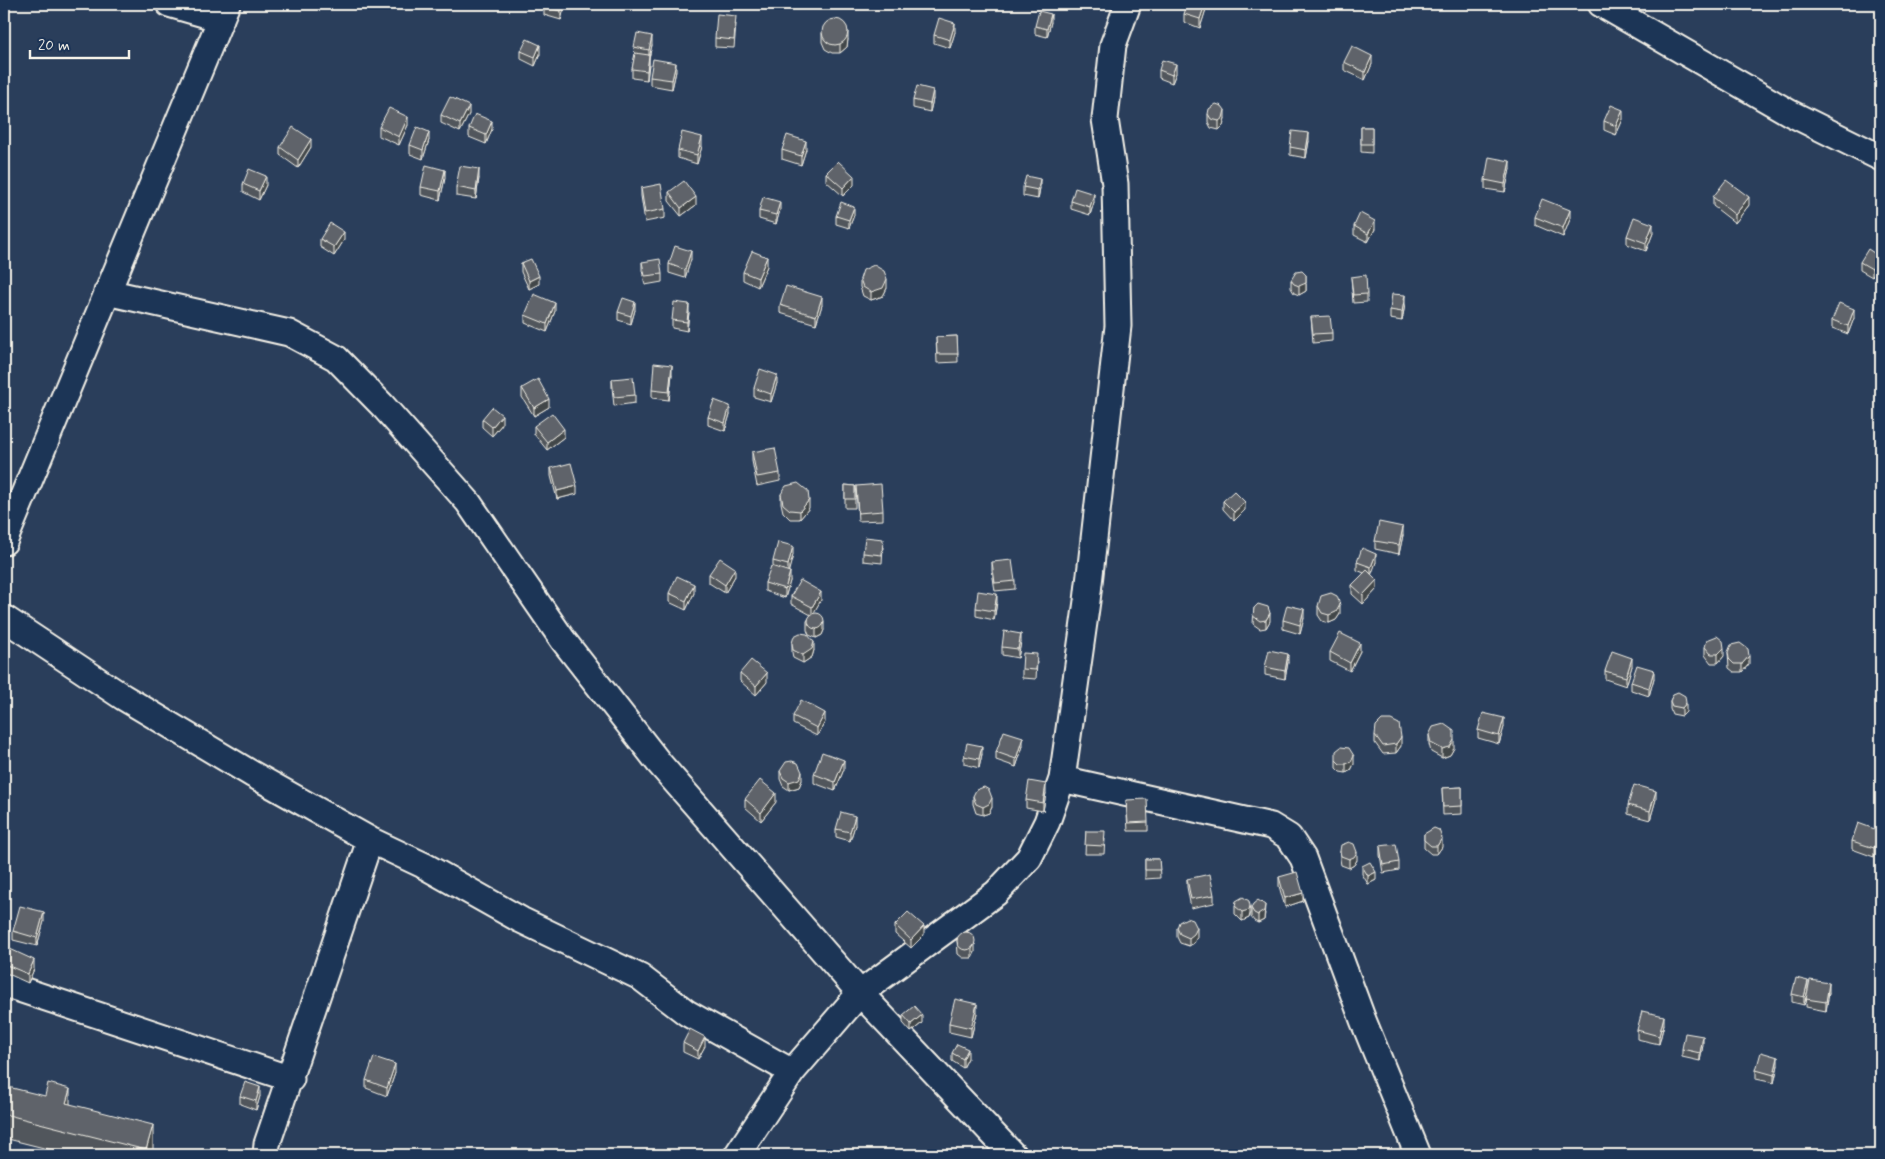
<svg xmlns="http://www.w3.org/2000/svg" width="1885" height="1159" viewBox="0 0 1885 1159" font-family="Mynerve,sans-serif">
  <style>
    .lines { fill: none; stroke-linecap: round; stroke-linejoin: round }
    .minor-casing { stroke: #f4f1e8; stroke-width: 29 }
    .minor { stroke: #1d3557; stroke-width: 25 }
    .wall { fill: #51565b; stroke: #f4f1e8 }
    .shaded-wall { fill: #42464a; stroke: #f4f1e8 }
    .building { fill: #5e646a; stroke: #f4f1e8 }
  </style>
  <rect width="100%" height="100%" fill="#2a3e5b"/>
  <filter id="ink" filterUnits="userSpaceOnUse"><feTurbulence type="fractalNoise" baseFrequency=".02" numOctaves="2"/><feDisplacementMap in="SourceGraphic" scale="10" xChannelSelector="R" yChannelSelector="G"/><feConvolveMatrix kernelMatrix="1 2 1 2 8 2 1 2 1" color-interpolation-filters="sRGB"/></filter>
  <g filter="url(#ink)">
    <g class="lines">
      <g class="minor-casing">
        <path id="minor" d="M169,4L221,19
          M1601,4L1790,113L1881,158
          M107,292L289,333L336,358L383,406L468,502L563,640L659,763L860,993L1013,1155
          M4,542L227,4
          M4,618L123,697L252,774L370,840L423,865L521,920L640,977L687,1013L792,1072
          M1062,779L1271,826L1289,837L1303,858L1363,1020L1418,1155
          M4,984L291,1079
          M266,1155L267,1144L370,840
          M737,1155L792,1072L860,993L996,893L1029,858L1047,822L1062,779L1087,601L1118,326L1115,184L1105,119L1113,45L1128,4"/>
      </g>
      <use href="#minor" class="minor"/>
    </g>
    <path class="wall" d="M565,4L561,20L544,15V7Z
      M1206,4V9L1200,28L1184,22V14Z
      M1051,22L1047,37L1035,34V26Z
      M736,24L734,48L715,47V38Z
      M1878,30H1881V51L1879,52Z
      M955,32L950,48L934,43V35Z
      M822,33L848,39L847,47L840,53H832L825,49L822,42Z
      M652,45L649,58V64L647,80L632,78V69L635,55L634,47Z
      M521,51L540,54L535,66L521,59Z
      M1344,62L1372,64L1365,80L1344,70Z
      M1159,70L1176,73L1172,83L1159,78Z
      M676,71L672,89L650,85V77Z
      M933,99L930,112L913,108V100Z
      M469,114L460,132L441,123V115Z
      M1208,114L1225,118L1223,126L1219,130L1211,128L1208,122Z
      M1623,119L1616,135L1604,130V121Z
      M408,125L399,145L379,136V127Z
      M1361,127H1372V153L1361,152Z
      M469,128L492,129L486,144L469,137Z
      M429,140L423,159L410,154V145Z
      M1309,141L1306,158L1290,155V147Z
      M702,146L697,164L678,158V150Z
      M280,147H311L298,168L280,155Z
      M806,149L801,165L782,159V150Z
      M1510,169L1505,192L1485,189V180Z
      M826,173L854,185L843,196L826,181Z
      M445,178L440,200L421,195V187Z
      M479,178L476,199L456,196V187Z
      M243,184L266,185L259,200L243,192Z
      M1023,187L1040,188L1038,199L1023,196Z
      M641,188L665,209V218L645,222L641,196Z
      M669,192L696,205L681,216L669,201Z
      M1713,197L1749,205L1735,223L1713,206Z
      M1071,201L1094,202L1090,215L1071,209Z
      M780,210L776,224L759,219V211Z
      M854,215L849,228L836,224V216Z
      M1535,217L1570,219L1563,237L1535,225Z
      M1354,226L1375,229L1368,242L1354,235Z
      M1653,233L1646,251L1627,244V236Z
      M320,239L344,240L334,256L320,247Z
      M691,259L685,278L669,273V264Z
      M642,262L662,274V282L645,285L642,270Z
      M1860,262L1880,265L1872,277L1860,270Z
      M521,263L539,284L529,289L521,272Z
      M767,266L758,287L743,280V272Z
      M1351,277L1367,294V302L1353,303Z
      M860,279L887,288L883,296L871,300L863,296L860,287Z
      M1291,280L1306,284V291L1299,295L1294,293L1291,288Z
      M1405,304L1402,321L1390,319V310Z
      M780,305H822L816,324L780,313Z
      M635,310L631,324L618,320V312Z
      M555,311L547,332L525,323V315Z
      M689,312L687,331L672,328V320Z
      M1311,317L1332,333V341L1313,343Z
      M1854,318L1848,334L1832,328V320Z
      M957,336L958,362L937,363L936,337Z
      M672,374L669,400L652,398V390Z
      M612,379L635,395V403L614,406L612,387Z
      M777,383L771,402L754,397V388Z
      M522,388L549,407L534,416L522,397Z
      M730,414L725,431L708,425V417Z
      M482,419L502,424L492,436L482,427Z
      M534,426L564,437L547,450L534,434Z
      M752,452L780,473V481L757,486L752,461Z
      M551,468L577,494L557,499L551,476Z
      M845,485L855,486V508H845Z
      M856,486L883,511V520L858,521Z
      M781,494L809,508L800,519H790L783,512L781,503Z
      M1223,501L1245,510L1234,521L1223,509Z
      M1403,535L1399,554L1375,549V541Z
      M883,547L882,563L863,561V553Z
      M793,555L788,572L790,581L785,598L765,591V583L773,566V561Z
      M992,562L1015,581V589L995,591L992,571Z
      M1357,562H1376L1371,574L1377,589L1363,604L1352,594V585L1364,573L1357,570Z
      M709,574L735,576L725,593L709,583Z
      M669,593H694L686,610L669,602Z
      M791,596L821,600L812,614L824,630L822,635L816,638L809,635L807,630V621L811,615L791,604Z
      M997,602L994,620L976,616V608Z
      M1318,606L1340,614L1336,620L1329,623L1322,621L1318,615Z
      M1254,608L1270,621L1266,628L1260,629L1253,624Z
      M1304,618L1300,634L1283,629V620Z
      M1021,642L1018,658L1002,655V647Z
      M792,643L814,650L812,657L803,663L793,658L792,652Z
      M1705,647L1724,656L1718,663H1711L1705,655Z
      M1360,651L1350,671L1330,661V652Z
      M1728,652L1749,664L1742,672H1734L1729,668Z
      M1037,662L1036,679L1022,678V669Z
      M1288,662L1285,679L1265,675V667Z
      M1632,666L1626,686L1605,679V671Z
      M740,673L767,682L756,695L740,681Z
      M1654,678L1649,696L1631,690V682Z
      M1673,694L1686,712L1682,716L1672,714L1670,709V701Z
      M793,716L825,722L817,736L793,724Z
      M1504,727L1499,744L1478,738V730Z
      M1375,735L1401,746L1396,753L1383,754L1375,743Z
      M1429,735L1454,748L1450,755L1442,758L1431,752L1429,744Z
      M1023,746L1016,767L996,760V752Z
      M982,754L979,768L964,764V756Z
      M1336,760L1354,764L1351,770L1346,773L1340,772L1336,768Z
      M844,769L835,791L814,783V774Z
      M780,771L802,780L799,787L789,790L783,786L780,779Z
      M1462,787V814L1443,815L1442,788Z
      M1046,793L1043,811L1026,808V800Z
      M973,796L992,807L989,813L983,815L976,813L973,804Z
      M745,799L776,802L761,821L745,807Z
      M1656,799L1650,820L1628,814V805Z
      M1126,800L1148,822V831H1128Z
      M855,825L850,841L836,837V829Z
      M1086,831L1105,839L1104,854H1085Z
      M1424,834L1442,847L1437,854H1431L1424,848Z
      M1880,839L1874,857L1852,849V841Z
      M1380,846L1399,862V870L1383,873L1380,855Z
      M1340,851L1357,860L1354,865L1349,868L1341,865L1340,859Z
      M1145,859H1159L1160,878L1145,879Z
      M1362,866L1376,880L1368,884L1362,874Z
      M1279,877L1303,901L1285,907L1279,886Z
      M1187,879L1214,895V903L1191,908L1187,887Z
      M1235,906L1250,914L1249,918L1242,921L1235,914Z
      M1251,908L1265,913L1264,920L1258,923L1254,921L1251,917Z
      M44,921L37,946L13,940V931Z
      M895,925L924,935L911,948L895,934Z
      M1177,928L1197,937L1194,943L1189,946L1180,943L1177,937Z
      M963,933L975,952L972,958H963L958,954L957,940Z
      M4,963L34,969L28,983L4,972Z
      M1808,988L1829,992L1826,1011L1806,1007L1807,993L1804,1005L1792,1002V994Z
      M977,1013L971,1037L949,1032V1023Z
      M903,1015L922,1023L911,1032L903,1023Z
      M1664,1024L1659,1044L1637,1039V1030Z
      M683,1043L705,1046L698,1059L683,1052Z
      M1703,1045L1700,1061L1682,1057V1049Z
      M952,1053L968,1058L963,1068L952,1061Z
      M1778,1065L1774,1083L1756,1079V1070Z
      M395,1073L387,1096L366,1088V1080Z
      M4,1086L70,1104L153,1149L151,1155H72L4,1138Z
      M240,1096H260L256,1110L240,1104Z"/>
    <path class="shaded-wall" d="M563,4H565V5L561,20V11Z
      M1205,4H1206V9L1200,28V19Z
      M1051,14V22L1047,37V29Z
      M955,23V32L950,48V40Z
      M848,31V39L847,47L840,53V44Z
      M652,36V45L649,58V64L647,80V71L649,56V50Z
      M540,45V54L535,66V57Z
      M1372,56V64L1365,80V72Z
      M676,63V71L672,89V80Z
      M1176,64V73L1172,83V75Z
      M933,90V99L930,112V104Z
      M469,106V114L460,132V124Z
      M1225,110V118L1223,126L1219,130V121Z
      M1623,110V119L1616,135V126Z
      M408,117V125L399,145V137Z
      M492,121V129L486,144V135Z
      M429,132V140L423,159V150Z
      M1309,133V141L1306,158V150Z
      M702,137V146L697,164V155Z
      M311,139V147L298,168V160Z
      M806,141V149L801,165V156Z
      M1510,161V169L1505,192V184Z
      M479,169V178L476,199V191Z
      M445,170V178L440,200V191Z
      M266,176V185L259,200V191Z
      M854,176V185L843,196V188Z
      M1040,179V188L1038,199V190Z
      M1094,194V202L1090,215V207Z
      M696,197V205L681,216V208Z
      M1749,197V205L1735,223V215Z
      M780,202V210L776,224V215Z
      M854,207V215L849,228V220Z
      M1570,210V219L1563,237V228Z
      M1375,221V229L1368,242V234Z
      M1653,224V233L1646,251V243Z
      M344,232V240L334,256V247Z
      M691,251V259L685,278V270Z
      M767,257V266L758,287V278Z
      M1880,257V265L1872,277V269Z
      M1306,275V291L1299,295V286Z
      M539,276V284L529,289V281Z
      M887,279V288L883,296L871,300V292Z
      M1405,295V304L1402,321V312Z
      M822,297V305L816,324V316Z
      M635,302V310L631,324V316Z
      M555,303V311L547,332V324Z
      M689,304V312L687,331V322Z
      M1854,309V318L1848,334V326Z
      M672,365V374L669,400V392Z
      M777,375V383L771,402V394Z
      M549,399V407L534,416V408Z
      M730,406V414L725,431V423Z
      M502,415V424L492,436V427Z
      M564,429V437L547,450V442Z
      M577,486V494L557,499V491Z
      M809,500V508L800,519V511Z
      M1245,502V510L1234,521V512Z
      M1403,527V535L1399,554V545Z
      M793,546V555L788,574V565Z
      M1376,554V562L1371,576V567Z
      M735,568V576L725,593V585Z
      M790,572V581L785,598V589Z
      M1377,580V589L1363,604V595Z
      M694,584V593L686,610V601Z
      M821,592V600L812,616V607Z
      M997,594V602L994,620V611Z
      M1340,605V614L1336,620L1329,623V615Z
      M1304,609V618L1300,634V625Z
      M1270,613V621L1266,628V620Z
      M824,622V630L822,635L816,638V630Z
      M1021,634V642L1018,658V649Z
      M814,642V650L812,657L803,663V655Z
      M1360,643V651L1350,671V663Z
      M1724,648V656L1718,663V654Z
      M1288,654V662L1285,679V671Z
      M1749,656V664L1742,672V664Z
      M1632,658V666L1626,686V677Z
      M1654,670V678L1649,696V688Z
      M767,673V682L756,695V686Z
      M1686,703V712L1682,716V708Z
      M825,713V722L817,736V728Z
      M1504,718V727L1499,744V736Z
      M1023,737V746L1016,767V759Z
      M1401,737V746L1396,753V744Z
      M1454,740V748L1450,755L1442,758V749Z
      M982,746V754L979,768V759Z
      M1354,756V764L1351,770L1346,773V764Z
      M844,760V769L835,791V782Z
      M802,772V780L799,787L789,790V782Z
      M1046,784V793L1043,811V803Z
      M1656,791V799L1650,820V811Z
      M776,793V802L761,821V813Z
      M992,798V807L989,813L983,815V807Z
      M855,816V825L850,841V832Z
      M1880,831V839L1874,857V848Z
      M1442,838V847L1437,854V846Z
      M1357,852V860L1354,865L1349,868V859Z
      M1376,872V880L1368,884V876Z
      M1303,893V901L1285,907V898Z
      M1265,905L1264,920L1258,923V915Z
      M1250,906V914L1249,918L1242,921V912Z
      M44,912V921L37,946V938Z
      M924,926V935L911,948V940Z
      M1197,928V937L1194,943L1189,946V938Z
      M975,944V952L972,958V949Z
      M34,960V969L28,983V974Z
      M1808,981V990L1804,1005V997Z
      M1829,983V992L1826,1011V1002Z
      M977,1004V1013L971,1037V1028Z
      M922,1015V1023L911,1032V1024Z
      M1664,1016V1024L1659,1044V1036Z
      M1703,1036V1045L1700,1061V1053Z
      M705,1037V1046L698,1059V1051Z
      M968,1049V1058L963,1068V1059Z
      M1778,1057V1065L1774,1083V1075Z
      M395,1064V1073L387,1096V1088Z
      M260,1087V1096L256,1110V1101Z
      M70,1089V1113L66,1103Z
      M153,1125V1149L151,1155H146V1150Z"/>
    <path class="building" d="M545,4H563L561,11L544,7Z
      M1187,4H1205L1200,19L1184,14Z
      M1039,11L1051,14L1047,29L1035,26Z
      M717,14L736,16L734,40L715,38Z
      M939,18L955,23L950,40L934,35Z
      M822 32a13 13 0 1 1 26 0a13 13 0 1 1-26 0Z
      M1878,30H1881V43H1879Z
      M637,33L652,36L649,50L634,47Z
      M527,39L540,45L535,57L521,51Z
      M1352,46L1372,56L1365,72L1344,62Z
      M635,53L649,55L647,71L632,69Z
      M653,59L676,63L672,80L650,77Z
      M1162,60L1176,64L1172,75L1159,70Z
      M917,86L933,90L930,104L913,100Z
      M450,97L469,106L460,124L441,115Z
      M1216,104L1222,106L1225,110L1223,118L1219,121L1211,119L1208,114L1209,109Z
      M1611,105L1623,110L1616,126L1604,121Z
      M389,108L408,117L399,137L379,127Z
      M475,114L492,121L486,135L469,128Z
      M293,127L311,139L298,160L280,147Z
      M417,127L429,132L423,150L410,145Z
      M1361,127H1372V144H1361Z
      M1292,131L1309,133L1306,150L1290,147Z
      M682,132L702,137L697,155L678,150Z
      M787,135L806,141L801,156L782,150Z
      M1489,157L1510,161L1505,184L1485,180Z
      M838,161L854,176L843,188L826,173Z
      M426,165L445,170L440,191L421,187Z
      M460,166L479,169L476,191L456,187Z
      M249,169L266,176L259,191L243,184Z
      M1026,176L1040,179L1038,190L1023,187Z
      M1726,180L1749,197L1735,215L1713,197Z
      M684,181L696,197L681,208L669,192Z
      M661,184L665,209L645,213L641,188Z
      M1075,188L1094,194L1090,207L1071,201Z
      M763,197L780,202L776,215L759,211Z
      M1542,199L1570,210L1563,228L1535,217Z
      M841,202L854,207L849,220L836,216Z
      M1360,213L1375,221L1368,234L1354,226Z
      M1634,217L1653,224L1646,243L1627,236Z
      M330,223L344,232L334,247L320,239Z
      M675,246L691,251L685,270L669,264Z
      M1868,249L1880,257L1872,269L1860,262Z
      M752,251L767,257L758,278L743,272Z
      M531,259L539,276L529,281L521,263Z
      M660,259L662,274L645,276L642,262Z
      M874,265L884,271L887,279L883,288L871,292L863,287L860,279L863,270Z
      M1302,271L1306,275V283L1299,286L1294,284L1291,280L1296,272Z
      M1366,275L1367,294L1353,295L1351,277Z
      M786,286L822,297L816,316L780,305Z
      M534,294L555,303L547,324L525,315Z
      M1392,294L1405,295L1402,312L1390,310Z
      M623,298L635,302L631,316L618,312Z
      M674,302L689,304L687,322L672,320Z
      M1839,303L1854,309L1848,326L1832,320Z
      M1330,316L1332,333L1313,334L1311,317Z
      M957,336L958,354H937L936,337Z
      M654,363L672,365L669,392L652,390Z
      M760,369L777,375L771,394L754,388Z
      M633,377L635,395L614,397L612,379Z
      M538,379L549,399L534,408L522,388Z
      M714,400L730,406L725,423L708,417Z
      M492,407L502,415L492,427L482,419Z
      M552,413L564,429L547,442L534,426Z
      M775,448L780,473L757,477L752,452Z
      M571,463L577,486L557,491L551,468Z
      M798,483L808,491L809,500L800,511L790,510L783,504L781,494L786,486Z
      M881,484L883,511L858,513L856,486Z
      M845,485L855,486V499H845Z
      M1234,491L1245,502L1234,512L1223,501Z
      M1379,522L1403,527L1399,545L1375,541Z
      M865,537L883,539L882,555L863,553Z
      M778,542L793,546L788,565L773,561Z
      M1362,548L1376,554L1371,567L1357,562Z
      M720,558L735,568L725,585L709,574Z
      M1012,560L1015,581L995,583L992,562Z
      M771,566L790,572L785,589L765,583Z
      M1367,570L1377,580L1363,595L1352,585Z
      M677,576L694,584L686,601L669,593Z
      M800,580L821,592L812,607L791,596Z
      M978,591L997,594L994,611L976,608Z
      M1331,593L1337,596L1340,605L1336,612L1329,615L1322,613L1318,606L1321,596Z
      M1258,604L1268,607L1270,613L1266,620L1260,621L1253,616L1254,608Z
      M1287,605L1304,609L1300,625L1283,620Z
      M808 621a8 8 0 1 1 16 0a8 8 0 1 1-16 0Z
      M1004,631L1021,634L1018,649L1002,647Z
      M800,633L807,634L814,642L812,649L803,655L793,650L792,643L794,636Z
      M1340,633L1360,643L1350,663L1330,652Z
      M1717,636L1723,641L1724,648L1718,654H1711L1705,647L1707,640Z
      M1740,643L1748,649L1749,656L1742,664H1734L1729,659L1728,652L1731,645Z
      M1269,650L1288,654L1285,671L1265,667Z
      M1612,651L1632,658L1626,677L1605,671Z
      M1023,653L1037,654L1036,670L1022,669Z
      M751,660L767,673L756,686L740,673Z
      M1637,665L1654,670L1649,688L1631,682Z
      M1678,692L1685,696L1686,703L1682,708L1672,706L1670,701L1673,694Z
      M801,700L825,713L817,728L793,716Z
      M1483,713L1504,718L1499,736L1478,730Z
      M1382,720H1391L1399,724L1401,737L1396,744L1383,746L1375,735L1376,726Z
      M1444,724L1454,731V740L1450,747L1442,749L1431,743L1429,735L1433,727Z
      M1004,731L1023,737L1016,759L996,752Z
      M967,743L982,746L979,759L964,756Z
      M1341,747L1349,748L1354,756L1351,762L1346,764H1340L1336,760V751Z
      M822,752L844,760L835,782L814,774Z
      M792,761L798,763L802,772L799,779L789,782L783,778L780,771L786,762Z
      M760,780L776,793L761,813L745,799Z
      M1029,781L1046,784L1043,803L1026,800Z
      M1634,785L1656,791L1650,811L1628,805Z
      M984,787L989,790L992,798L989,804L983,807L976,804L973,796L976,790Z
      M1462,787V806L1443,807L1442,788Z
      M1147,799L1148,822L1128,823L1126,800Z
      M841,812L855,816L850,832L836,829Z
      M1858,823L1880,831L1874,848L1852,841Z
      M1434,828L1439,830L1442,838L1437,846H1431L1424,840V834Z
      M1086,831H1105L1104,846L1085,845Z
      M1349,842L1354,844L1357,852L1354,857L1349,859L1341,856L1340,851L1341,845Z
      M1396,844L1399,862L1383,865L1380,846Z
      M1145,859H1159L1160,870H1145Z
      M1370,862L1376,872L1368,876L1362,866Z
      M1297,872L1303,893L1285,898L1279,877Z
      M1210,874L1214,895L1191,899L1187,879Z
      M1243,897L1249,901L1250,906L1249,910L1242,912L1235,906L1236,901Z
      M1258,900L1265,905L1264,911L1258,915L1254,913L1251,908L1253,904Z
      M20,906L44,912L37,938L13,931Z
      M908,912L924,926L911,940L895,925Z
      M1187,918L1193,920L1197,928L1194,934L1189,938L1180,934L1177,928L1179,922Z
      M957 941a9 9 0 1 1 18 0a9 9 0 1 1-18 0Z
      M10,949L34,960L28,974L4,964Z
      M1796,978L1808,981L1804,997L1792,994Z
      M1810,980L1829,983L1826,1002L1806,999Z
      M955,999L977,1004L971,1028L949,1023Z
      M914,1006L922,1015L911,1024L903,1015Z
      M1642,1011L1664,1016L1659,1036L1637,1030Z
      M690,1029L705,1037L698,1051L683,1043Z
      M1685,1033L1703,1036L1700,1053L1682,1049Z
      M957,1044L968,1049L963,1059L952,1053Z
      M1761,1052L1778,1057L1774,1075L1756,1070Z
      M374,1057L395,1064L387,1088L366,1080Z
      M245,1082L260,1087L256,1101L240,1096Z
      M48,1083L70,1089L66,1103L153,1125L146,1150L4,1114V1086L45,1096Z"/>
  </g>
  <rect width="1885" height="1159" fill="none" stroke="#1d3557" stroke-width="20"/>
  <rect x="10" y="10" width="1865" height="1139" fill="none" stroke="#f4f1e8" stroke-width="2" filter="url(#ink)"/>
  <path d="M30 50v8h99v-8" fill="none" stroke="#f4f1e8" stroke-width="2.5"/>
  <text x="38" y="50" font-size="15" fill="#f4f1e8" stroke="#1d3557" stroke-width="4" paint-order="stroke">20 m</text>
</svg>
